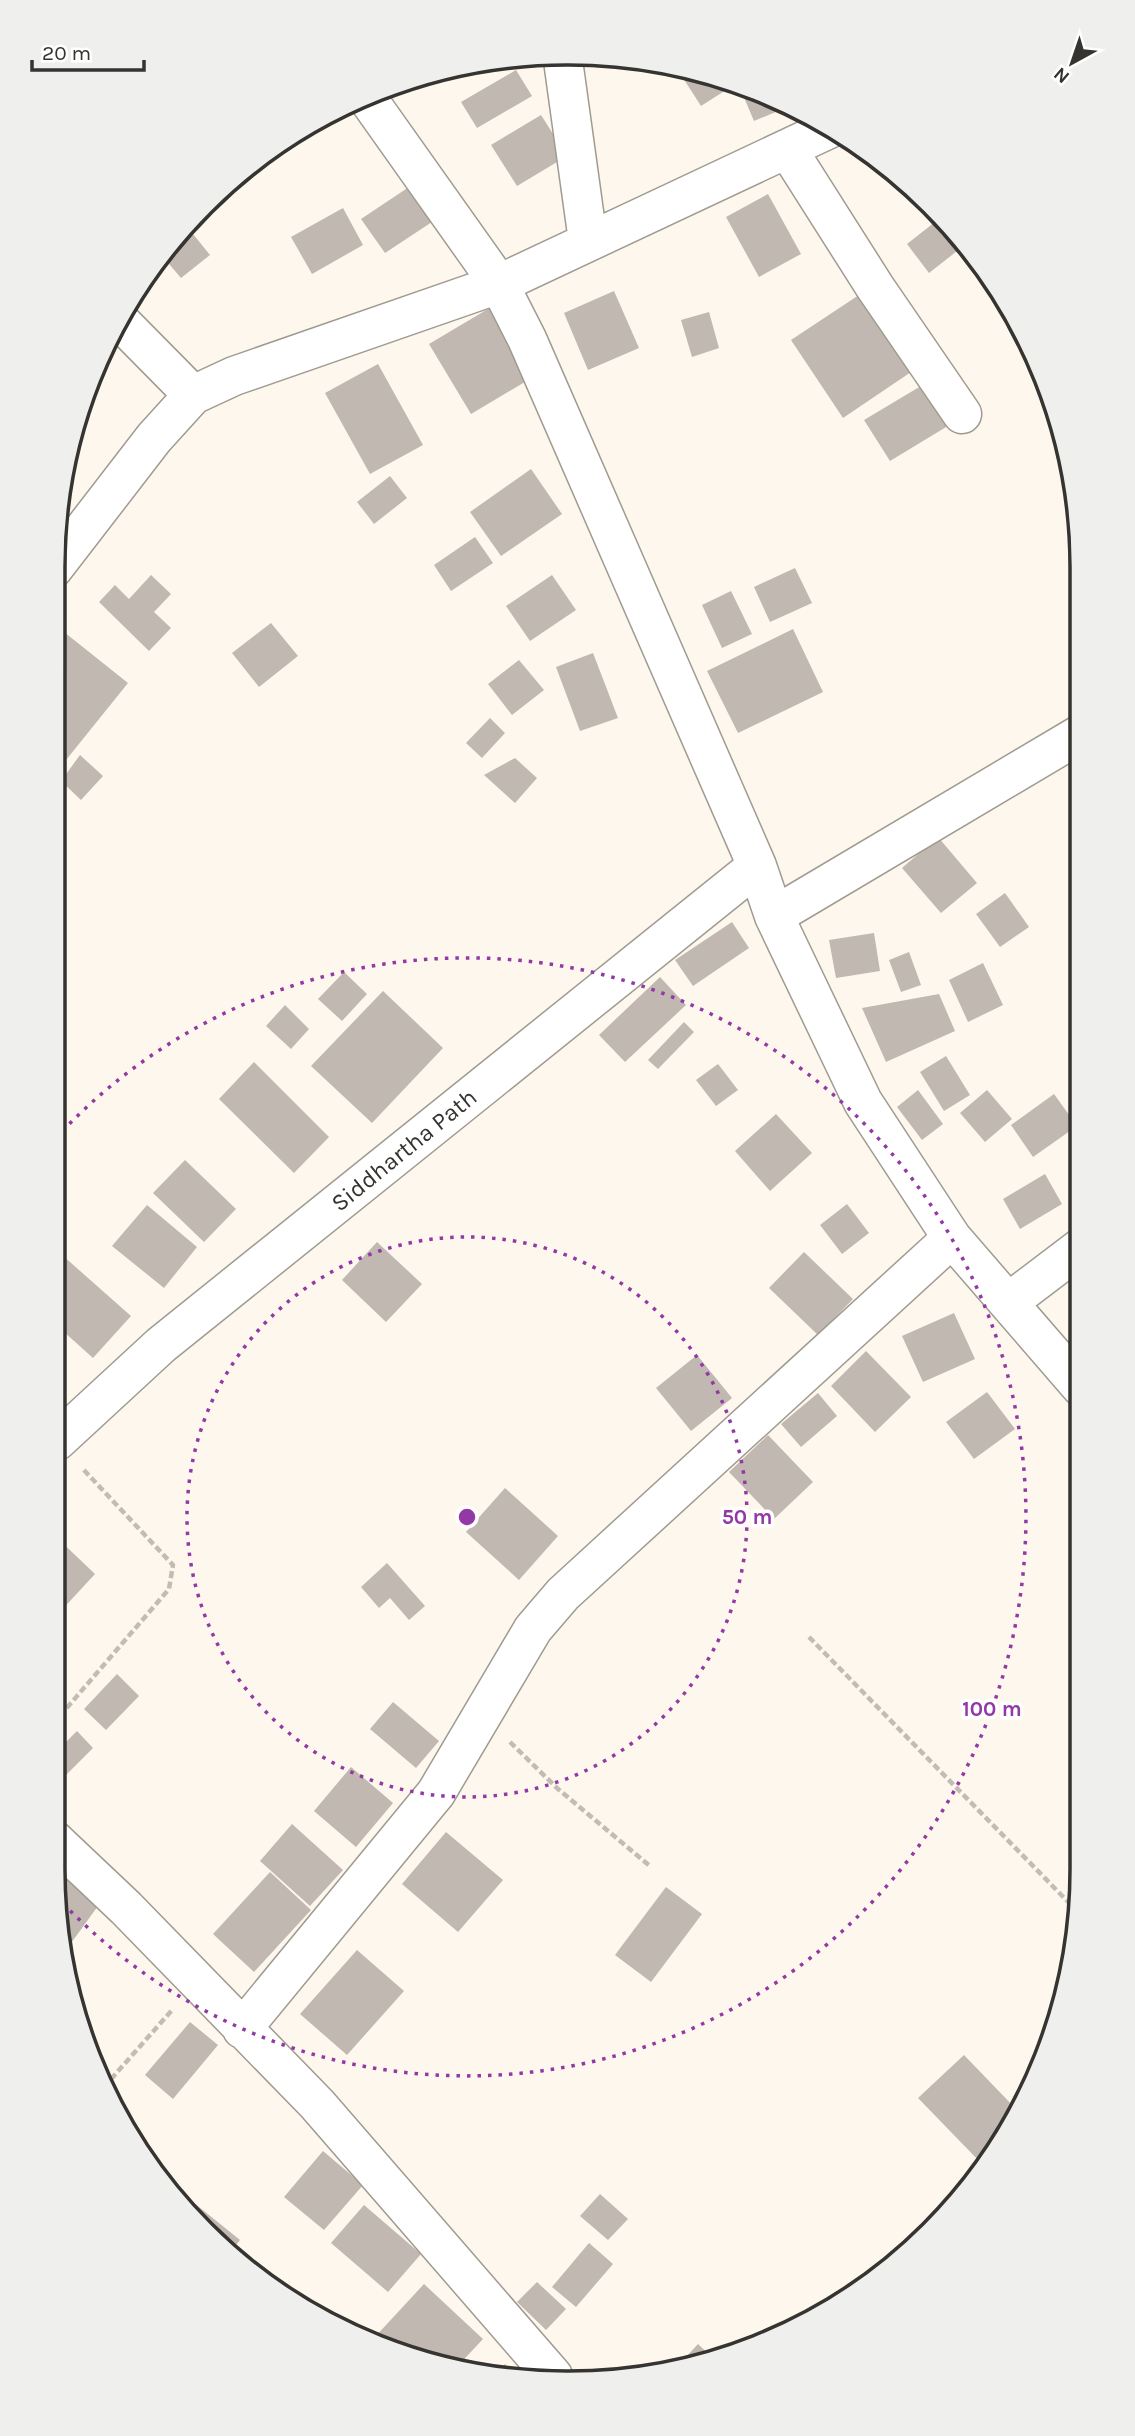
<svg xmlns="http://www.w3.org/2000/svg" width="1135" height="2436" viewBox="0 0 1135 2436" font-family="Karla,sans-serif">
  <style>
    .building { fill: #c1b8b1 }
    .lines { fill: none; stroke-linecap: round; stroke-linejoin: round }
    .minor-casing { stroke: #a09b91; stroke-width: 41 }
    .path { stroke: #c1bcb4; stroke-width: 4.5; stroke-dasharray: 7 3.5; stroke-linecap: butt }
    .minor { stroke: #fff; stroke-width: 38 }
    .ring { fill: none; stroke: #9239a5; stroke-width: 3.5; stroke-dasharray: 3.5 7 }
    .labels { text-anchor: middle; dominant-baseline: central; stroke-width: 7; stroke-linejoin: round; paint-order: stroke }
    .street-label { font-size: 24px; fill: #363430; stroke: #fff }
    .rim { fill: none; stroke: #363430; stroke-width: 3.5 }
    .centre { fill: #9239a5; stroke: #fff; stroke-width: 3.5 }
    .ring-label { font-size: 21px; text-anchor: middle; font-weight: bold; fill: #9239a5; stroke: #fff; stroke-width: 7; stroke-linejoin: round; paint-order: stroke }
  </style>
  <rect width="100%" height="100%" fill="#fdf7ed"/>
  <path class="building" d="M634,59L657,61L641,71Z
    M674,64L737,83L701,106Z
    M516,70L532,96L477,128L461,102Z
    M745,86L764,92L790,106L754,121L740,88Z
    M541,115L567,156L517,186L491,145Z
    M883,161L923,201L915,206Z
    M415,183L438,218L385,253L361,219Z
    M768,194L801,254L759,277L726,217Z
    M343,208L363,245L312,274L291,237Z
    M940,218L966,244L929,273L907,244Z
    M193,234L210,255L181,278L164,258Z
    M614,291L639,348L588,370L564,313Z
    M862,293L914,370L843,418L791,340Z
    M493,306L535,376L471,414L429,344Z
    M709,312L719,348L692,357L681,320Z
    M378,364L423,445L370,474L325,393Z
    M936,377L961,418L890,461L864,420Z
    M531,469L562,514L501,556L470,512Z
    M390,476L407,498L374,524L357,502Z
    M475,537L493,563L451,591L434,565Z
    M795,568L812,603L770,622L754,587Z
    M151,575L171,594L154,612L171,628L149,651L99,602L115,585L129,599Z
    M552,575L576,610L530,641L506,606Z
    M731,591L752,634L722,648L702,605Z
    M271,623L298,656L259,687L232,653Z
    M793,629L823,692L738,733L707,671Z
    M64,632L128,683L66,760L53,748V698L59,689L53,684V646Z
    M593,653L618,718L580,731L556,667Z
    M519,660L544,690L512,715L488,684Z
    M490,718L505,733L482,758L466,743Z
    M80,755L103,776L81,800L61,781Z
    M515,758L537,778L515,803L484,775Z
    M938,837L977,883L941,913L902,868Z
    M1005,893L1029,927L1000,947L976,914Z
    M732,922L749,948L693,986L675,960Z
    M874,933L880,971L836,978L829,940Z
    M909,952L921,985L901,992L889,960Z
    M983,963L1003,1005L968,1022L949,980Z
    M344,972L367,994L342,1021L318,999Z
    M660,977L686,1005L625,1062L599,1035Z
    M383,991L443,1048L372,1123L311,1066Z
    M939,994L955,1031L886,1062L862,1008Z
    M285,1005L309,1029L291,1049L266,1026Z
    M684,1022L694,1032L658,1069L648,1060Z
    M946,1056L970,1095L944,1111L920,1072Z
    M254,1062L329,1137L294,1173L219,1099Z
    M718,1064L738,1090L716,1106L696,1080Z
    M918,1090L943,1124L922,1140L897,1107Z
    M987,1090L1012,1119L985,1142L960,1113Z
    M1054,1094L1077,1126L1033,1157L1011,1125Z
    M776,1114L812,1153L770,1191L735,1151Z
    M185,1160L236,1209L204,1242L153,1193Z
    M1045,1174L1062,1204L1020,1229L1003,1199Z
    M53,1184L60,1191L53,1200Z
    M847,1204L869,1233L842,1254L820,1225Z
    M147,1205L197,1247L164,1288L112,1246Z
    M377,1242L422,1284L386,1322L342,1280Z
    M53,1247L131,1316L93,1358L53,1322Z
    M804,1252L853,1299L818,1335L769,1288Z
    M1081,1268V1291L1069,1277Z
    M954,1313L975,1359L923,1382L902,1336Z
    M866,1351L911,1397L875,1432L831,1386Z
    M697,1355L732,1398L691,1431L656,1388Z
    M53,1364L60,1370L53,1378Z
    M987,1392L1015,1429L974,1459L946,1422Z
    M818,1393L837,1416L801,1447L781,1424Z
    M768,1435L813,1482L774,1519L729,1472Z
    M505,1488L558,1536L519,1580L466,1532Z
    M53,1534L95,1574L58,1614L53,1608Z
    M387,1563L425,1606L409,1620L390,1598L379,1608L361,1587Z
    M117,1674L139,1696L106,1730L84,1709Z
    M393,1702L439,1741L416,1768L370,1729Z
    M77,1731L93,1748L53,1788V1755Z
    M351,1767L393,1803L356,1847L314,1811Z
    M292,1824L343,1870L310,1906L260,1861Z
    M446,1832L503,1880L458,1932L402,1884Z
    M53,1861L106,1895L66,1950L52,1868Z
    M270,1872L311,1910L254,1972L213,1934Z
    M666,1887L702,1914L651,1982L615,1955Z
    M357,1950L404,1991L347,2055L300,2014Z
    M190,2022L218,2045L173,2099L145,2075Z
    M964,2055L1016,2109L982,2164L918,2098Z
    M323,2151L363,2185L324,2230L284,2197Z
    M183,2194L240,2240L232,2250L180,2208L176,2203Z
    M600,2194L628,2219L608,2240L580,2216Z
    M364,2205L421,2254L388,2292L331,2243Z
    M589,2243L613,2264L576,2307L552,2287Z
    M537,2282L566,2309L546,2330L517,2302Z
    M424,2284L483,2339L455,2369L374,2338Z
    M698,2344L715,2360L674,2370Z
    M505,2364L515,2375H494Z"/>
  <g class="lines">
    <g class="minor-casing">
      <path id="minor" d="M562,53L588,241
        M365,95L499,284L527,339L757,866L774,916L863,1102L952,1238L1081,1387
        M788,150L875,287L962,414
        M119,320L193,395
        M53,569L154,438L193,395L234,376L499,284L829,129
        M774,916L1079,735
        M1009,1302L1080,1248
        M57,1441L161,1345L757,866
        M53,1839L126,1908L317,2104L553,2376
        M242,2029L436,1793L533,1629L563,1594L952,1238"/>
    </g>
    <path class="path" d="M809,1637L1078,1912
      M53,1724L169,1589L173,1565L82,1468
      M510,1742L558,1789L651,1867
      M104,2087L173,2009"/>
    <use href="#minor" class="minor"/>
  </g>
  <g class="ring">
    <circle cx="467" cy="1517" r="280"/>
    <path d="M55 1139A559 559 0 1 1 58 1898"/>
  </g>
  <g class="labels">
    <g class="street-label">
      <text transform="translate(404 1150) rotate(-39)">Siddhartha Path</text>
    </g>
  </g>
  <path d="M0 0H1135V2436H0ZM567 65H568A502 502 0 0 1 1070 567V1869A502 502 0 0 1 568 2371H567A502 502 0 0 1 65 1869V567A502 502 0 0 1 567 65Z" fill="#efefee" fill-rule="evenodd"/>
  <path class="rim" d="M567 65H568A502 502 0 0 1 1070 567V1869A502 502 0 0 1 568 2371H567A502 502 0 0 1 65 1869V567A502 502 0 0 1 567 65Z"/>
  <circle cx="467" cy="1517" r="10" class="centre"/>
  <g class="ring-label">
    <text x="747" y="1524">50 m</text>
    <text x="992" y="1716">100 m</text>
  </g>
  <g transform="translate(1072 63) rotate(220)" stroke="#ffffff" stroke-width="5" paint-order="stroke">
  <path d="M0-5L12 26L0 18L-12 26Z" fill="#363430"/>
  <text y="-10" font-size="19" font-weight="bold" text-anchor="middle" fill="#363430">N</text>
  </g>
  <path d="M32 60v10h112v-10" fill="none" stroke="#363430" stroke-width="3.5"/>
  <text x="42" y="60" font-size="21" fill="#363430" stroke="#ffffff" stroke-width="5" paint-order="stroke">20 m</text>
</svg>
